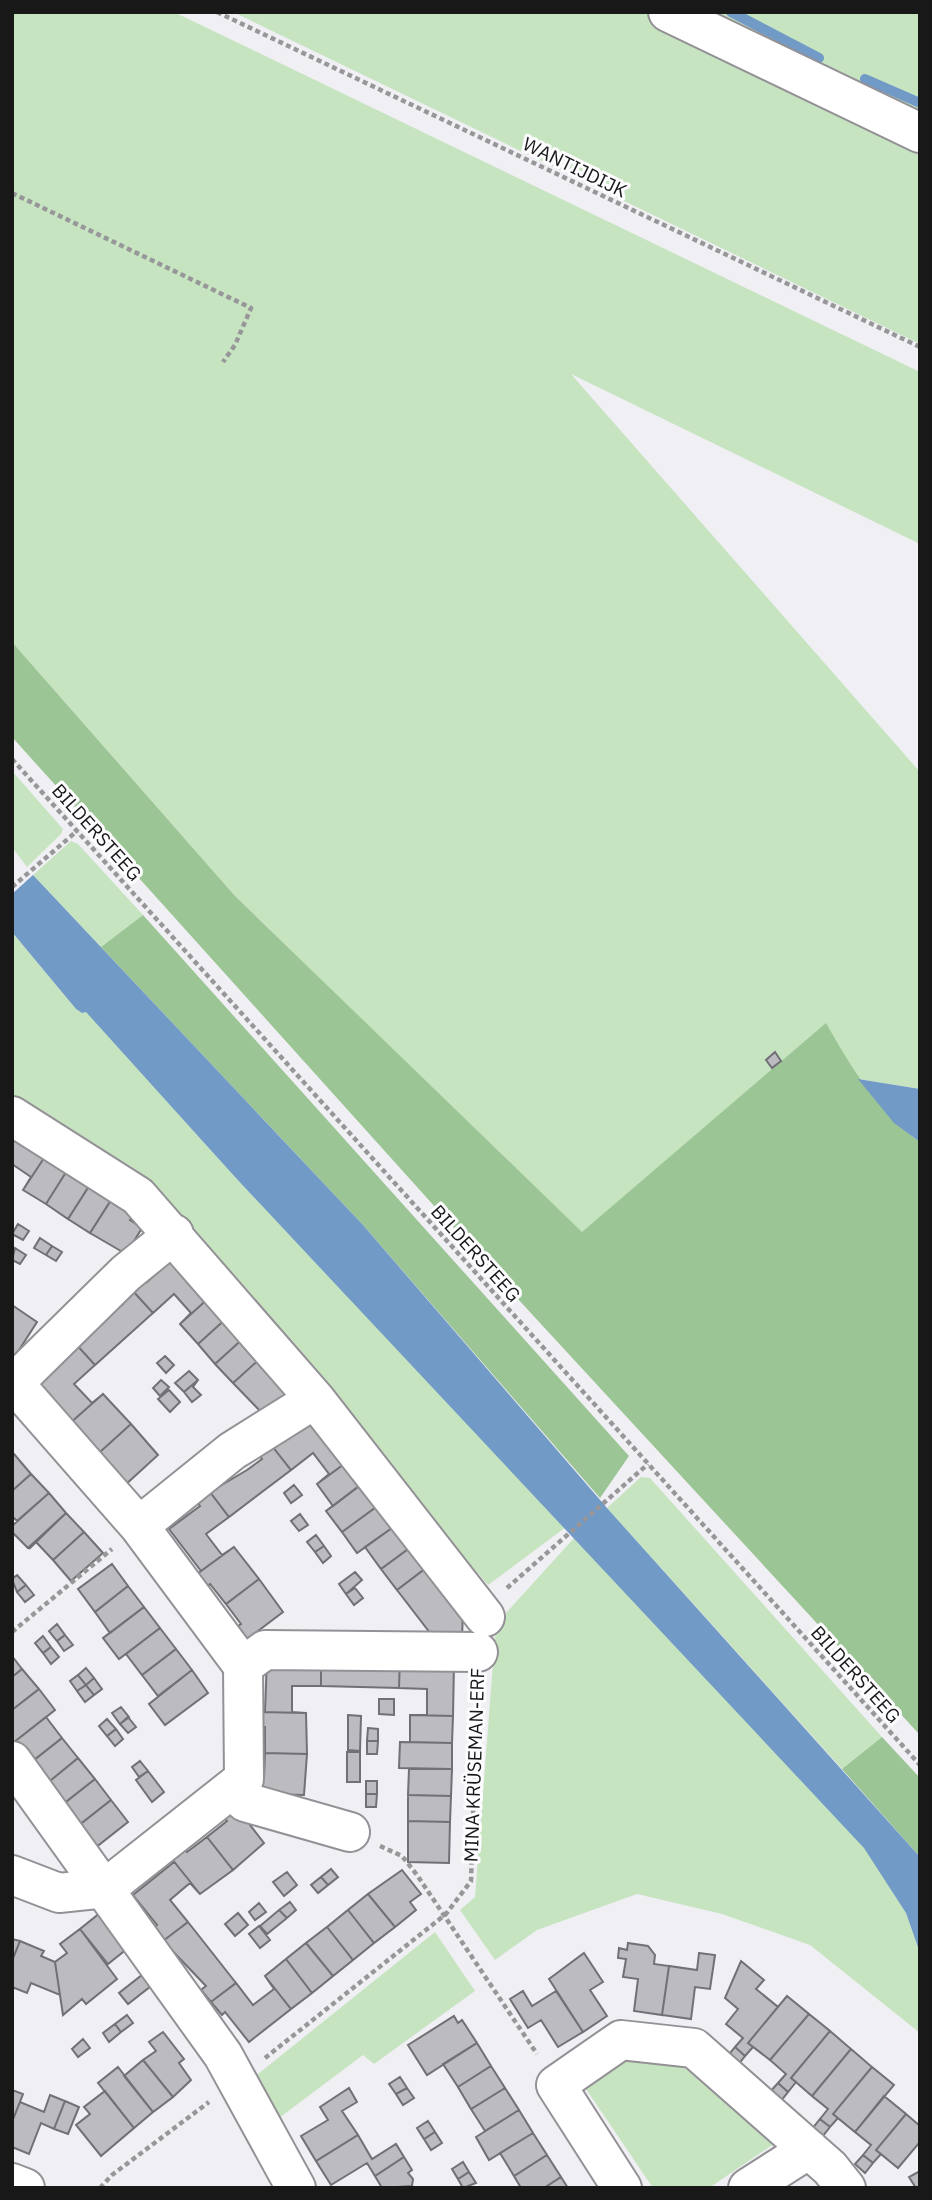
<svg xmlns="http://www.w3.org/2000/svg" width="932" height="2200" viewBox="0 0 932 2200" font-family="'IBM Plex Sans',sans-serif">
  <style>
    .green { fill: #c7e4c1 }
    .forest { fill: #9bc594 }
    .water { fill: #719ac7 }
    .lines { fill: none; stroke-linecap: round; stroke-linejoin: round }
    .stream { stroke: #719ac7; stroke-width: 10 }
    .building { fill: #bcbbc0; stroke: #727074; stroke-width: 2 }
    .minor-casing { stroke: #939196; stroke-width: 42 }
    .path { stroke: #97979a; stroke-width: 4.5; stroke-dasharray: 5 3.5; stroke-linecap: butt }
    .minor { stroke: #fff; stroke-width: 38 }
    .labels { text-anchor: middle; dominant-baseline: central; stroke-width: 6; stroke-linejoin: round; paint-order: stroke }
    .street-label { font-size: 19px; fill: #181819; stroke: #fdfcff }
  </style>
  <rect width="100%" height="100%" fill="#f0eff4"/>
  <path class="green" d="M12,12H174L920,372V544L571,374L920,772V1089L858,1079L826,1024L582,1233L235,896L12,642Z
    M233,12H920V344Z
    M12,771L63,829L61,834L27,867L12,847Z
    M71,841L78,844L143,915L101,947L33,875Z
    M12,932L76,1009L82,1013L86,1011L235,1177L566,1527L488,1585L207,1259L12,1106Z
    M641,1477L650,1478L882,1737L842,1769L607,1508Z
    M575,1537L865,1848L906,1913L920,1953V2033L810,1945L722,1914L637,1894L537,1930L495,1960L460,1910L475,1897L496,1624Z
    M435,1932L475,1991L374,2064L363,2055L275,2121L248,2082Z
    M636,2055L678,2061L707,2072L781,2139L709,2188H653L586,2089Z"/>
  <path class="forest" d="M12,642L235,896L582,1232L826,1023C852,1069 877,1110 920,1142V1735L517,1298L12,737Z
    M143,915L629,1456L600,1498L363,1225L101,947Z
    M882,1737L920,1778V1857L842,1769Z"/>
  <path class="water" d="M33,875L363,1225L607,1508L920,1857V1953L906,1913L864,1848L235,1177L86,1012L82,1013L76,1009L12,932V894Z
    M858,1079L920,1089V1142L894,1123Z"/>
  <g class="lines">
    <path class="stream" d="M731,12L819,58
      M865,79L920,103"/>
  </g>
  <path class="building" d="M775,1052L781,1061L772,1068L766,1060Z
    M12,1133L46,1155L23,1190L31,1177L12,1164Z
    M46,1155L68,1169L46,1204L23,1190Z
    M68,1169L91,1183L68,1219L46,1204Z
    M91,1183L113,1197L90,1233L68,1219Z
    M113,1197L136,1212L130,1220L142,1228L126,1254L90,1233Z
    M18,1224L29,1231L23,1240L12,1234Z
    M40,1238L52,1246L46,1255L34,1248Z
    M52,1246L62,1252L56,1261L46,1255Z
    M15,1248L26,1255L20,1264L12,1260Z
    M175,1256L211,1296L180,1324L191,1313L174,1294L153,1313L132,1290L144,1279L147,1282Z
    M132,1290L153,1313L95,1365L74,1342L123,1304L120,1300Z
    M211,1296L229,1316L198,1344L180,1324Z
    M12,1305L37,1322L12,1361Z
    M229,1316L247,1335L215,1364L198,1344Z
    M247,1335L264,1355L233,1383L215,1364Z
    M74,1342L95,1365L74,1384L92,1403L103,1394L68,1425L36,1382Z
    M264,1355L295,1404L262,1413L233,1383Z
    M165,1356L174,1365L166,1373L157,1363Z
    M189,1371L198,1380L184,1392L175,1383Z
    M161,1380L169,1387L160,1396L153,1388Z
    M198,1380L193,1387L201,1395L192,1402L184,1392Z
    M169,1390L180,1402L170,1412L158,1399Z
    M103,1394L131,1424L100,1452L68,1425Z
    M319,1417L351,1459L317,1484L329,1474L313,1453L291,1470L272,1446L285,1436L288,1439Z
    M131,1424L158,1455L124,1486L113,1474L117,1471L100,1452Z
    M272,1446L291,1470L229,1517L210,1492L247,1470L262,1459L259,1455Z
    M14,1454L31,1474L12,1491V1455Z
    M351,1459L367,1480L333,1506L317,1484Z
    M31,1474L49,1493L17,1521L12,1516V1491Z
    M367,1480L383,1502L342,1532L326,1511Z
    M294,1485L302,1495L291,1503L284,1493Z
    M210,1492L229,1517L206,1534L222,1555L234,1547L197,1574L201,1571L169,1529L200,1506L197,1502Z
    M49,1493L66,1513L28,1548L12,1532V1526Z
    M383,1502L399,1523L357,1553L342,1532Z
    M66,1513L84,1532L53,1560L36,1542L29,1549Z
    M300,1514L308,1525L299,1531L291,1521Z
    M399,1523L415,1544L381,1569L365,1547Z
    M84,1532L103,1553L71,1581L53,1560Z
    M316,1535L324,1546L315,1552L307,1542Z
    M415,1544L430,1565L397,1590L381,1569Z
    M324,1546L331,1556L323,1563L315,1552Z
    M234,1547L259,1579L226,1604L210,1584L207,1587L197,1574Z
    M112,1564L128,1586L95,1612L78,1589Z
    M430,1565L463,1609L462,1639L434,1638L397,1590Z
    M355,1572L362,1580L346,1594L339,1584Z
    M17,1575L26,1585L17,1592L12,1579Z
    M259,1579L283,1612L246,1640L237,1627L241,1624L226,1604Z
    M26,1585L34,1595L25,1602L17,1592Z
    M128,1586L144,1607L110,1633L95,1612Z
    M355,1588L363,1598L354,1605L346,1594Z
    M144,1607L160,1628L119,1659L103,1638Z
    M57,1624L65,1635L57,1641L49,1631Z
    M160,1628L176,1649L142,1675L126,1654Z
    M65,1635L73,1645L64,1651L57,1641Z
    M43,1636L51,1647L43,1653L35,1643Z
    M51,1647L59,1657L51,1664L43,1653Z
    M176,1649L192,1670L158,1696L142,1675Z
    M321,1655L400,1657L399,1688L321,1686Z
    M321,1655V1686H292V1712L306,1713L260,1712L265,1711L267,1659Z
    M12,1656L22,1669L12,1677Z
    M400,1657L454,1663L453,1716L410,1715H427V1689L399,1688Z
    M86,1668L94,1678L86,1685L78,1675Z
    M22,1669L39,1689L12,1710V1677Z
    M192,1670L208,1693L165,1725L149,1704Z
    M78,1675L86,1685L77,1691L70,1681Z
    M94,1678L102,1689L94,1695L86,1685Z
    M86,1685L94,1695L85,1702L77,1691Z
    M39,1689L55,1710L13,1743L12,1710Z
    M379,1699H394V1715L379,1714Z
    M121,1707L129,1717L120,1724L112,1713Z
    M260,1712L306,1713L307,1754L265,1753V1727H260Z
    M348,1715L361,1716L360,1751L348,1750Z
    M410,1715L453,1716L452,1743L410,1742Z
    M46,1717L62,1738L29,1764L13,1743Z
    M128,1717L136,1727L128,1733L120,1724Z
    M107,1719L116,1729L107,1736L99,1726Z
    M368,1728L378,1729V1741H367Z
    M116,1729L123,1739L115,1746L107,1736Z
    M62,1738L78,1758L45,1785L29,1764Z
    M367,1741H378L377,1754H367Z
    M400,1742L452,1743V1769L399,1768Z
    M347,1752H360V1782H347Z
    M265,1753L307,1754L304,1795L259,1794V1778H264Z
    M78,1758L95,1779L62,1805L45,1785Z
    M140,1761L148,1771L139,1777L132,1767Z
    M409,1769H452L451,1796L408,1795Z
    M148,1771L164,1792L152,1802L136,1780Z
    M95,1779L111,1800L78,1826L62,1805Z
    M366,1781H377V1794H366Z
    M366,1794H377L376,1807H366Z
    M408,1795L451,1796L450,1822L408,1821Z
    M111,1800L128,1822L95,1848L78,1826Z
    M236,1807L264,1843L233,1870L207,1837L227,1821L224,1817Z
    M408,1821L450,1822L449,1863L408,1862Z
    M207,1837L233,1870L200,1894L172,1859L184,1849L187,1852Z
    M172,1859L200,1894L190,1883L170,1900L188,1922L163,1941L153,1929L157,1925L133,1895L174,1862Z
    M331,1869L338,1877L328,1885L321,1877Z
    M402,1870L421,1894L410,1902L416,1910L395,1927L368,1894Z
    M287,1872L297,1885L284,1896L273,1882Z
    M321,1877L328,1885L318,1893L311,1885Z
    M368,1894L395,1927L374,1943L348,1910Z
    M290,1902L296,1910L287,1918L279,1910Z
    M259,1903L266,1912L255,1920L249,1912Z
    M279,1910L287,1918L267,1934L260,1926Z
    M348,1910L374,1943L353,1960L327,1927Z
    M100,1913L128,1948L108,1964L80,1929Z
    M238,1913L248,1925L235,1936L225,1924Z
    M188,1922L236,1983L211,2002L201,1990L206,1986L163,1941Z
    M259,1926L270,1940L260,1948L249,1934Z
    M327,1927L353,1960L333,1976L306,1943Z
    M80,1929L117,1979L86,2004L82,1999L63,2015L55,1962L67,1953L60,1944Z
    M12,1939L20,1941L12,1961Z
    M20,1941L44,1951L41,1956L55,1962L60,1995L31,1983L27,1993L12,1987V1961Z
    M306,1943L333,1976L312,1993L286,1959Z
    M628,1943L648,1946L655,1955L654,1964L669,1966L662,2015L634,2011L638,1979L623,1977L626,1959L618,1958L619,1948L627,1950Z
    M584,1953L603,1982L590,1990L607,2016L583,2032L549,1979Z
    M699,1953L715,1955L710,1989L695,1987L691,2019L662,2015L669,1966L697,1970Z
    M286,1959L312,1993L291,2009L265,1976Z
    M741,1961L764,1980L756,1989L778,2007L748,2043L753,2047L745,2056L735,2047L743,2038L726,2024L738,2009L725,1998Z
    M142,1975L151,1986L128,2004L119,1993Z
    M265,1976L291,2009L249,2042L225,2012L222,2015L211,2002L236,1983L253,2005L274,1989Z
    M523,1991L532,2006L556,1991L583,2032L558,2047L541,2020L528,2028L510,1999Z
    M787,1996L809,2014L770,2060L748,2043Z
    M809,2014L830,2031L791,2078L796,2082L788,2092L778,2083L786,2074L770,2060Z
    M127,2015L133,2023L121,2032L115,2024Z
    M454,2016L458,2023L462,2020L477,2043L427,2075L408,2045Z
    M115,2024L121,2032L109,2042L103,2033Z
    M830,2031L851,2049L812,2096L791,2078Z
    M163,2032L184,2059L179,2063L191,2080L173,2097L143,2060L156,2051L149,2042Z
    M83,2039L90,2048L78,2057L72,2049Z
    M477,2043L491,2066L458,2087L443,2064Z
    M735,2047L745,2056L737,2066L727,2057Z
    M851,2049L872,2067L833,2114L838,2118L830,2127L820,2119L828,2109L812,2096Z
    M143,2060L173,2097L153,2112L124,2076Z
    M491,2066L505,2088L471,2109L458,2087Z
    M118,2067L153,2112L134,2128L98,2083Z
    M872,2067L894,2085L855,2132L833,2114Z
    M400,2077L407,2088L396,2094L389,2084Z
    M778,2083L788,2092L780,2102L769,2093Z
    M349,2088L357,2102L342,2111L358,2135L316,2161L301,2136L328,2120L320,2107Z
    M407,2088L414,2098L403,2105L396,2094Z
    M505,2088L519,2110L485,2131L471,2109Z
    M12,2090L23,2094L12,2122Z
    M105,2091L134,2128L101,2156L76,2125L90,2114L84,2107Z
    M50,2095L65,2101L54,2129L41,2123L29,2154L12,2147V2122L20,2102L44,2112Z
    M884,2096L906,2114L876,2150L881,2154L873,2163L863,2155L871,2145L855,2132Z
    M65,2101L79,2107L68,2134L54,2129Z
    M519,2110L533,2133L489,2160L476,2137Z
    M906,2114L920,2126V2142L898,2168L876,2150Z
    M820,2119L830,2127L822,2137L812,2129Z
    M428,2121L435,2132L424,2139L417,2128Z
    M435,2132L442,2143L431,2150L424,2139Z
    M533,2133L547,2155L514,2176L500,2153Z
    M358,2135L372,2159L396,2144L404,2157L375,2176L367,2163L331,2185L316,2161Z
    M547,2155L561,2177L544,2188H521L514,2176Z
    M863,2155L873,2163L865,2173L855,2164Z
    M404,2157L412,2170L408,2173L413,2179L412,2186L382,2188L375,2176Z
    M463,2162L469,2172L458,2179L452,2169Z
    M920,2171V2188H916L909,2177Z
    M469,2172L476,2183L463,2188L458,2179Z
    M561,2177L568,2188H544Z"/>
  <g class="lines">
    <g class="minor-casing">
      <path id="minor" d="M668,12L920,133
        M12,1116L138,1196L315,1399L485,1617
        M12,1381L139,1526L243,1666L244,1779L106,1888L59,1893L12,1875
        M15,1382L126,1273L174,1234
        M139,1526L232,1451L315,1399
        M243,1666L265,1650L478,1652
        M12,1761L223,2055L296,2188
        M233,1789L245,1802L350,1832
        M12,2183L25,2188
        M622,2188L556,2085L621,2040L694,2048L830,2168L846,2188
        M748,2188L809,2149"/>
    </g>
    <path class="path" d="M217,12L920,347
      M12,193L251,308L235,345L223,362
      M12,759L920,1765
      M12,887L77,831
      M507,1588L648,1464
      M12,1632L112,1549
      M380,1846L402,1856L417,1875L537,2054
      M265,2058L446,1914L471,1881L477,1686
      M100,2188L112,2175L209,2102"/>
    <use href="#minor" class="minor"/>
  </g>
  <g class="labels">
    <g class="street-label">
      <text transform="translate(575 167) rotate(26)">WANTIJDIJK</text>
      <text transform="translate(97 832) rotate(48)">BILDERSTEEG</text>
      <text transform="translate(476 1253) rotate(48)">BILDERSTEEG</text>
      <text transform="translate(856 1674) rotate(48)">BILDERSTEEG</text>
      <text transform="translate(474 1765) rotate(-88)">MINA KRÜSEMAN-ERF</text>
    </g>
  </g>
  <rect width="932" height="2200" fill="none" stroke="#181819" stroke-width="28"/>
</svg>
